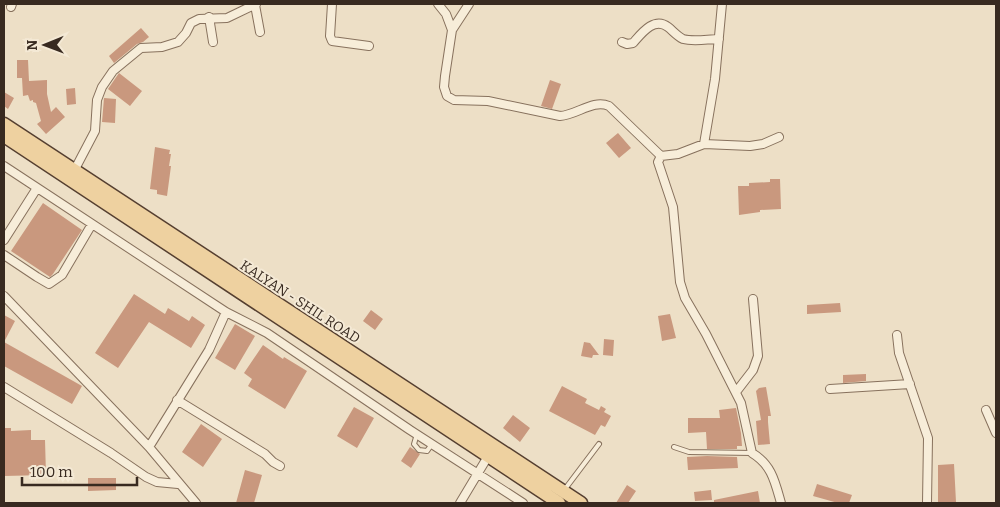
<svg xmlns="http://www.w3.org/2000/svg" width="1000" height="507" viewBox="0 0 1000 507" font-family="Bitter,serif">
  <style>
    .building { fill: #c9987e }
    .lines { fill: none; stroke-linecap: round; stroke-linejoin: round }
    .service-casing { stroke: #87715d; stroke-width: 6 }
    .minor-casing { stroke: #87715d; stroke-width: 10 }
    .primary-casing { stroke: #553f30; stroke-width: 15 }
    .service { stroke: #f7edd9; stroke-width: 4 }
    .minor { stroke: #f7edd9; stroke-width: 8 }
    .primary { stroke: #eed1a0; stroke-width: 12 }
    .labels { text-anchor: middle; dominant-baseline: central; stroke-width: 4; stroke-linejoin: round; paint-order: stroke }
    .street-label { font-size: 14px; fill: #382a20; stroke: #f4e9d5 }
  </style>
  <rect width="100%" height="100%" fill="#eddfc6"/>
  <path class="building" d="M141,28L149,37L143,42L137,44L114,63L109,56Z
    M17,60H28L29,81L47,80V94L51,112L56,107L65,117L46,134L37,124L41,121L36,103L33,102V100L30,101L28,95L23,96L22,78H17Z
    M119,73L142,91L130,106L108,89Z
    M550,80L561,84L552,109L541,106Z
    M75,88L76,104L67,105L66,89Z
    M4,92L14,98L8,109L4,106Z
    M104,98L116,99L115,123L102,122Z
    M618,133L631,148L619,158L606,143Z
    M155,147L170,150L169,154H171L169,166H171L167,196L157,194V190L150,189Z
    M770,179H780L781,209L760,210V212L739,215L738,186H749V183L770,182Z
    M43,203L82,230L53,274L50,277L11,251Z
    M134,294L165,314L168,308L189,321L192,316L205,325L191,348L149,322L118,368L95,353Z
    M840,303L841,312L807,314V305Z
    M371,310L383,319L375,330L363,321Z
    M670,314L676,338L662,341L658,316Z
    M4,315L15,321L4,342L82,386L72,404L4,366Z
    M235,324L255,336L235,370L215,358Z
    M604,339L614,340L613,356L603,355Z
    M584,342L590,343L599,355H593L592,358L581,356Z
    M263,345L283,359L284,357L307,371L285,409L248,386L252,379L244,373Z
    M866,374V381L843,383V375Z
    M562,386L587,399L585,403L599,410L601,406L606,409L604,412L611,416L605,427L601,425L595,435L549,411Z
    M766,387L771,416H768V422L770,444L758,445L756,421L761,420L756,391L759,388Z
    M354,407L374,418L357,448L337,436Z
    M736,408L741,433L742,446H737V449H707L706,432L688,433V418H720L719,410Z
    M513,415L530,428L520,442L503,428Z
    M201,424L222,439L203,467L182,452Z
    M4,428H11V431L31,430V440H45L46,475L4,476Z
    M410,447L420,454L411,468L401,461Z
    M707,456L737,457L738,468L688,470L687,457Z
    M954,464L956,502L938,503V465Z
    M245,470L262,475L254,503H236Z
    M88,478H116V490L88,491Z
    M817,484L852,495L849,503H838L813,496Z
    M627,485L636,491L628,503H616Z
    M711,490L712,500L695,501L694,492Z
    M758,491L760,503H714V500Z"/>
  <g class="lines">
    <g class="service-casing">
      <path id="service" d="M417,434L414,444L419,450L427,451L432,444
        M674,447L689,452L752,453
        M565,489L599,444"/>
    </g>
    <g class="minor-casing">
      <path id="minor" d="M332,4L330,36L332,41L369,46
        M438,4L446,14L452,30L445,76L444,87L447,96L454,100L488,101L560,116C577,115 593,99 609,106L661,156
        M255,5L260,32
        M11,7L12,4
        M209,17L213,42
        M452,30L469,4
        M622,42L627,44L633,43C641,34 654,16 668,27C673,31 677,36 683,39C694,42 708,39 719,39
        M779,137L763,144L750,146L704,144L678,154L661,156L658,162L673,207L680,282L685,298L706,334L741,403L752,453C772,465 775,482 781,503
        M704,144L715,79L722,4
        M4,166L226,312L267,333L410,430L523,503
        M74,171L95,131L97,100L102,87L113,71L141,48L162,47L178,42L186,33L191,23L199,19L227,18L256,4
        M4,240L37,188
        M4,255L37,277L49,284L62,275L92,224
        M4,296L149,447L196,503
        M897,335L899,353L928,438L927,503
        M4,387L111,453L146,477L157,482L178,484
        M830,389L910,384
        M736,392L753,370L758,356L753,299
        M177,400L265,454L273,462L280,466
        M986,410L996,433
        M149,447L209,350L226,312
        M460,503L490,453"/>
    </g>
    <g class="primary-casing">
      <path id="primary" d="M4,124L581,503
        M4,136L559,503"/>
    </g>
    <use href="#service" class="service"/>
    <use href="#minor" class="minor"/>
    <use href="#primary" class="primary"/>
  </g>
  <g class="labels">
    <g class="street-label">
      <text transform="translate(300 302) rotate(33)">KALYAN - SHIL ROAD</text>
    </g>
  </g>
  <rect width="1000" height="507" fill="none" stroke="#382a20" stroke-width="10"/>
  <g transform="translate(45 45) rotate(269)" stroke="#f4e9d5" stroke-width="4" paint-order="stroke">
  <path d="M0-4L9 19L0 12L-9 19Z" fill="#382a20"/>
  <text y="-8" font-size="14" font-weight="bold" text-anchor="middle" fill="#382a20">N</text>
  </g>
  <path d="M22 477v8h115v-8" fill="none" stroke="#382a20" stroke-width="2.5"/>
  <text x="30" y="477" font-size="15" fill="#382a20" stroke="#f4e9d5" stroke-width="4" paint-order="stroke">100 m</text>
</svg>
